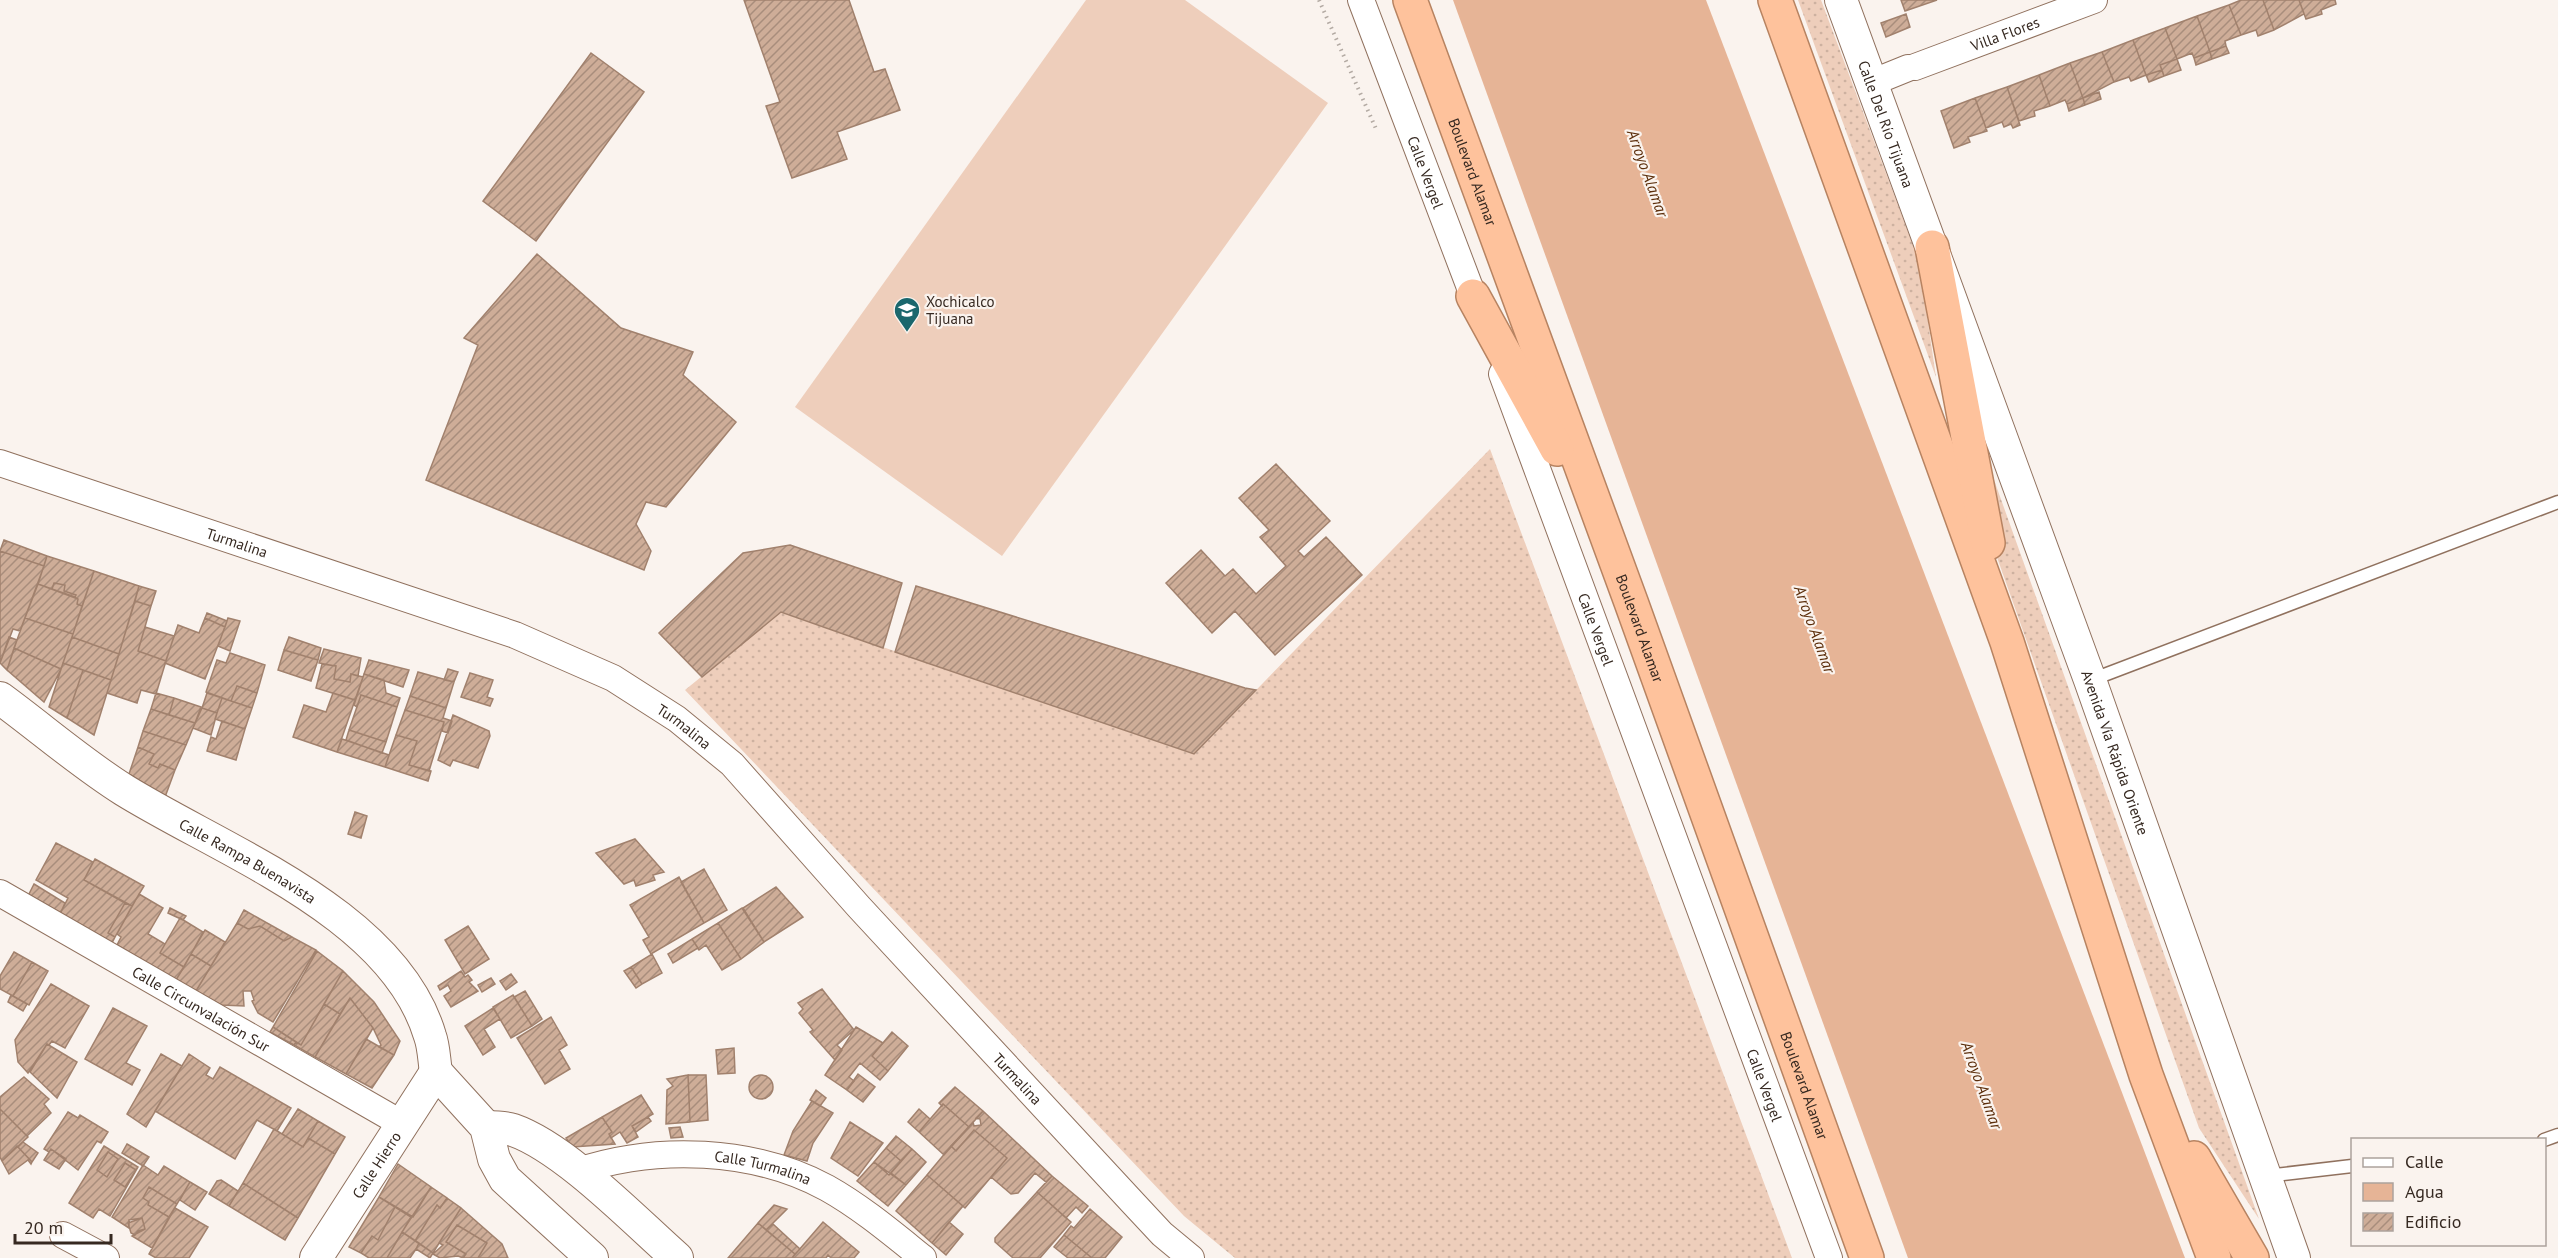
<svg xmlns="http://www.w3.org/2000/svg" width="2558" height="1258" viewBox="0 0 2558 1258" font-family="'PT Sans',sans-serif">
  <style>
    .grass { fill: url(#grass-dots) }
    .pitch { fill: #eecebb }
    .water { fill: #e6b496 }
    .building { fill: url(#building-hatch); stroke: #a1816d; stroke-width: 1.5; fill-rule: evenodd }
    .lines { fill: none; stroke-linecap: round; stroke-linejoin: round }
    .service-casing { stroke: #90715e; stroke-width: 15 }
    .minor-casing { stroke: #90715e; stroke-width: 28 }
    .tertiary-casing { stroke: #90715e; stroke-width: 34 }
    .trunk-casing { stroke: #b78361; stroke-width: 36 }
    .path { stroke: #b3aaa3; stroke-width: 4; stroke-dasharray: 1.5 4.5; stroke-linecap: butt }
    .service { stroke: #fff; stroke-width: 12 }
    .minor { stroke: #fff; stroke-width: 26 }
    .tertiary { stroke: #fff; stroke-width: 32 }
    .trunk { stroke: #fec29c; stroke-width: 33 }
    .labels { text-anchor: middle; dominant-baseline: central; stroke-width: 4.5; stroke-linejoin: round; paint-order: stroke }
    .street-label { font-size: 15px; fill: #362921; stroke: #faf3ee }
    .poi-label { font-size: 15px; fill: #362921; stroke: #faf3ee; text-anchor: start }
    .water-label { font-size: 16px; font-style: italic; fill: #5c2e0b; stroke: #faf3ee }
  </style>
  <defs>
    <pattern id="grass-dots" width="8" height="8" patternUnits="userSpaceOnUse" patternTransform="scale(1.5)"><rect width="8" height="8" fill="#eecebb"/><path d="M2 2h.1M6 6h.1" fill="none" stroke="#cdb1a0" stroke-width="1.8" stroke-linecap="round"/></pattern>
    <pattern id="building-hatch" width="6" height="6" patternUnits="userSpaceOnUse" patternTransform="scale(1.5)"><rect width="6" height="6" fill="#cead98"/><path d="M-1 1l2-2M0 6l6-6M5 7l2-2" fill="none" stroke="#a88d7c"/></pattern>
  </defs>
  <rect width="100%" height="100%" fill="#faf3ee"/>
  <path class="grass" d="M1798,0H1821L1919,261L1936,377Z
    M1979,438L2259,1219L2199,1128L1993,546Z
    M1490,449L1792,1258H1235L1184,1216L685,690L781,612L1194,754Z"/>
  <path class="pitch" d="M1086,0H1185L1328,103L1002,556L795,407Z"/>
  <path class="water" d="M1453,0H1706L2185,1258H1908Z"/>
  <path class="building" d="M744,0H849L874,72L885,69L900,110L837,132L847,159L792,178L766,106L780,102Z
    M1901,0H1937L1905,11Z
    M2241,0H2263L2274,30L2258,36L2256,30L2241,35L2229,5Z
    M2263,0H2299L2304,14L2274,30Z
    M2299,0H2335L2336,4L2321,10L2322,14L2306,19Z
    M2229,5L2241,35L2225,41L2226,46L2210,52L2197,16Z
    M1906,14L1910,27L1886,37L1881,23Z
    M2197,16L2210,52L2194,58L2192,53L2177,59L2165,28Z
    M2165,28L2177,59L2160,65L2162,70L2146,75L2133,40Z
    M2133,40L2146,75L2131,81L2129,77L2114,82L2102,52Z
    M2226,46L2229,53L2212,59L2210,52Z
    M2102,52L2114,82L2083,98L2070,63Z
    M2210,52L2212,59L2196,65L2194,58Z
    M591,53L644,92L536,241L483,201Z
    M2177,59L2181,70L2164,76L2160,65Z
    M2070,63L2083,98L2067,104L2065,100L2050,106L2039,75Z
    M2162,70L2164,76L2149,82L2146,75Z
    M2039,75L2050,106L2034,111L2035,116L2019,121L2007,87Z
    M2007,87L2020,125L2013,128L2011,124L2004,127L2002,122L1986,128L1975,98Z
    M2099,92L2101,99L2085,105L2083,98Z
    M1975,98L1987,131L1968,137L1970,142L1954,148L1941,111Z
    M2083,98L2085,105L2069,111L2067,104Z
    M537,254L621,328L693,352L683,375L736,422L666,507L646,502L636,524L651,551L644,570L426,480L478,345L464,338Z
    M1276,464L1330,521L1298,551L1304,557L1326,537L1362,575L1275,655L1235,611L1212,633L1166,583L1201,550L1225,576L1233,569L1256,594L1286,566L1260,537L1269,530L1239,498Z
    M4,540L47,556L44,566L0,551Z
    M790,545L902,583L883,648L781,612L702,677L659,633L743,553Z
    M0,551L44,566L20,631L13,629L0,663Z
    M47,556L94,571L82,606L77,604L78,599L75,597L76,595L64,591L65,585L54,583L52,589L38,584Z
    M94,571L139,586L119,654L72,637Z
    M54,583L65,585L64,591L76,595L75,597L52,589Z
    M38,584L78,599L77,604L82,606L73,634L25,618Z
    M139,586L156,591L151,606L135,601Z
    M916,586L1245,688L1256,690L1194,754L895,652Z
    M135,601L151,606L138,651L166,661L156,694L141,690L137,703L107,693Z
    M207,613L227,621L225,627L205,618Z
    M25,618L73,634L61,669L14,648Z
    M205,618L225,627L205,679L165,663L178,625L199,633Z
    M228,618L240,621L230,651L218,646Z
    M145,627L174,636L166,661L138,651Z
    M9,637L17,640L7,670L0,663Z
    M72,637L119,654L111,680L63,663Z
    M289,637L321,648L318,660L284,650Z
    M14,648L61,669L44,702L7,670Z
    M324,649L361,658L358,676L351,674L350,682L334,679L336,666L319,663Z
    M284,650L318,660L311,681L278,670Z
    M230,653L265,665L257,693L237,686L231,701L206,692L217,660L226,663Z
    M369,660L409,670L403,687L364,674Z
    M63,663L83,670L67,718L49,707Z
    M322,664L336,666L334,679L350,682L351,674L363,677L355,700L316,688Z
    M448,669L458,672L454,682L444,680Z
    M83,670L111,680L94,735L67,718Z
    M418,672L454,682L446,708L410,696Z
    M470,673L493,680L487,697L493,699L490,706L461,697Z
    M364,674L384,680L386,693L400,698L397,707L361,695L357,707L354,705Z
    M237,686L257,693L252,708L231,701Z
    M156,693L174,698L169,715L151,709Z
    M207,693L222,698L217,713L202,708Z
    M333,693L355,700L337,752L293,737L304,705L326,712Z
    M361,695L397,707L386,742L349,730Z
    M410,696L446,708L443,718L452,721L448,733L442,731L444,722L405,710Z
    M174,698L201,707L195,723L169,715Z
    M222,698L252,708L245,729L215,719Z
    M202,708L217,713L211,735L193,728Z
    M151,709L195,723L186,745L143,731Z
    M405,710L444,722L429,771L409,765L417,741L396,735Z
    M453,715L489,731L490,736L478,768L453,760L450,766L438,760Z
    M222,721L245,729L236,760L207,751L211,737L216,739Z
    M349,730L386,742L382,753L346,740Z
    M143,731L186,745L175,770L160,764L158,768L149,764L154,754L138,747Z
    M396,735L417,741L409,765L431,771L428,781L385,767Z
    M342,739L389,755L385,767L337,752Z
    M138,747L154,754L149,764L158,768L160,764L175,770L165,797L129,774Z
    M355,812L367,816L361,838L348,834Z
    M635,839L664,872L653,875L655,880L636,886L634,880L624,884L596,853Z
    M56,843L93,862L84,880L125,903L108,933L115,937L112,943L60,914L68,898L36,880Z
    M95,859L144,886L132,906L84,880Z
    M704,869L727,910L704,923L681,882Z
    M679,877L704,923L651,954L643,940L649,937L630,905Z
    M34,884L65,903L60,914L28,896Z
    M776,887L803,917L764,942L743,908Z
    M139,894L163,908L148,934L165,944L160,953L184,967L176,980L117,945L121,937L117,934Z
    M125,903L132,906L115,937L108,933Z
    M170,908L186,916L183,920L168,913Z
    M742,908L764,942L741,959L718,923Z
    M244,910L292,937L284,941L260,926L248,929L237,923Z
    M180,918L203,932L184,967L160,953Z
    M237,923L248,929L260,926L284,941L292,937L316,950L273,1022L258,1013L252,1001L254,1000L251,991H243L244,1006L221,1005L196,991Z
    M718,923L741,959L722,970L706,945L699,950L692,939Z
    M468,926L489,959L465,974L445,940Z
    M205,930L225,942L211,966L191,954Z
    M692,939L698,948L673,963L668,954Z
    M317,951L343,971L301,1045L273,1027Z
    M14,952L32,962L13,996L0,989V976Z
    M191,954L211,966L196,991L176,980Z
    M652,954L662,973L642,984L631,967Z
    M32,962L48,971L29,1005L13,996Z
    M631,967L642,984L636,988L624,971Z
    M343,971L374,1002L400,1041L394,1055L379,1047L381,1045L373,1028L350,998L340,1014L324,1004Z
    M461,971L465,977L468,975L472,980L469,982L478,991L451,1007L444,996L451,991L448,985L440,990L438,986Z
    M511,974L517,982L506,990L500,981Z
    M491,978L495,984L482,992L478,985Z
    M51,984L89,1006L65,1048L52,1041L49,1045L47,1044L28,1073L18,1062L15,1040Z
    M822,989L854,1030L837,1045L842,1050L835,1060L810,1032L813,1030L799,1013L803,1009L798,1003Z
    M525,991L542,1019L532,1026L514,997Z
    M11,995L27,1004L23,1011L8,1002Z
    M513,995L532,1026L511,1038L493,1007Z
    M350,998L373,1028L346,1074L315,1057Z
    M324,1004L340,1014L315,1057L294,1045L296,1042L301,1045Z
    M113,1008L147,1026L126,1063L140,1070L132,1085L85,1059Z
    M493,1008L500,1019L484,1029L495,1047L483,1055L465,1026Z
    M551,1017L567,1045L559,1050L570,1069L545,1084L517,1038Z
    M273,1027L296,1042L294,1045L270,1032Z
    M856,1027L883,1043L872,1056L888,1071L880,1080L860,1063L849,1077L854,1081L847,1090L825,1075Z
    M892,1032L908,1046L888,1071L872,1056Z
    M366,1039L394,1055L372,1088L346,1074Z
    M47,1044L77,1062L57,1098L30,1072Z
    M734,1048L735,1073L718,1074L716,1050Z
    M161,1054L182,1066L146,1127L127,1114Z
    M189,1054L210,1068L206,1075L213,1079L220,1067L291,1108L277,1131L257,1120L235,1159L155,1111Z
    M858,1074L875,1087L863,1102L847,1090Z
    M749 1087a12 12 0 1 1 24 0a12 12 0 1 1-24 0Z
    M688,1075L690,1122L666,1124L667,1090L673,1086L667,1079Z
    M688,1075H706L708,1120L690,1122Z
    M24,1077L49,1099L44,1104L51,1113L27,1136L0,1109V1097Z
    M955,1087L983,1111L969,1127L943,1104L942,1106L939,1103Z
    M816,1090L826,1098L820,1106L810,1100Z
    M641,1095L653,1114L632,1126L638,1137L627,1143L620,1132L611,1138L609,1134L612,1132L602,1117Z
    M812,1101L833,1113L813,1143L807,1161L784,1155L793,1131Z
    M943,1104L969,1127L944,1155L919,1132Z
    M0,1109L28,1137L2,1161L0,1157Z
    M298,1109L318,1121L303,1147L282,1134Z
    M919,1109L930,1119L919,1132L908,1122Z
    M983,1111L1052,1176L1046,1182L1035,1173L1018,1193L1011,1194L991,1177L1007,1158L974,1130L956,1151L951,1146L973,1122L974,1126L981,1125L980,1119L976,1118Z
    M68,1112L78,1118L80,1115L108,1132L101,1143L97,1141L78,1170L51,1149L49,1152L44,1149Z
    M602,1117L612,1132L609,1134L615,1144L572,1147L566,1138Z
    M648,1117L651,1121L636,1132L632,1126Z
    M318,1121L345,1137L335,1154L308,1138Z
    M850,1122L883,1143L858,1176L831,1158Z
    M680,1127L683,1137L671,1138L669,1128Z
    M274,1129L303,1147L308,1138L335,1154L298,1218L243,1183Z
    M974,1130L1007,1158L965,1208L927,1175L951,1146L956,1151Z
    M896,1136L912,1149L901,1161L886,1148Z
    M23,1142L38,1153L32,1162L18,1147Z
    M127,1144L149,1157L143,1166L122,1153Z
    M17,1146L32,1162L31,1164L28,1160L9,1174L2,1161Z
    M104,1146L138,1167L110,1216L99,1209L93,1218L69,1203ZM108,1152L118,1159L107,1177L97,1170ZM125,1163L136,1170L125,1187L114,1180Z
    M886,1148L901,1161L889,1175L874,1162Z
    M51,1149L66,1159L59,1169L44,1160Z
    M912,1149L926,1162L906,1185L891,1173Z
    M108,1152L118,1159L107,1177L97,1170Z
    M874,1162L906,1185L888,1206L857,1181Z
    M125,1163L136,1170L125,1187L114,1180Z
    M398,1164L431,1187L413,1217L379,1197Z
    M143,1165L158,1175L164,1166L190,1182L177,1204L149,1187L143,1198L149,1202L148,1205L169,1217L152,1248L132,1236L145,1229L142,1218L129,1220V1228L112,1217Z
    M927,1175L963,1206L932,1243L896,1211Z
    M1052,1176L1088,1206L1082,1213L1076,1207L1066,1218L1037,1192Z
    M221,1180L238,1191L229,1206L209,1194L217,1181Z
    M190,1182L207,1192L195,1210L180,1200Z
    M243,1183L298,1218L285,1240L229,1206Z
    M149,1187L177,1204L169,1217L148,1205L149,1202L143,1198Z
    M431,1187L447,1198L440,1208L437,1205L415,1241L402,1232Z
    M1037,1192L1071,1222L1040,1258H1013L995,1242V1238Z
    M379,1197L395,1207L378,1240L372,1236L361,1253L349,1247Z
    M447,1198L461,1208L433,1253L415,1241L437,1205L440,1208Z
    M774,1205L787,1209L766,1230L758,1223Z
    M395,1207L411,1217L387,1258H369L361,1253L372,1236L378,1240Z
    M175,1208L208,1227L189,1258H156L149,1254Z
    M461,1208L502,1244L508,1258H478L487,1243L457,1225L446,1242L466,1254L463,1258L458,1256L440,1258L433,1254L443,1245L439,1243Z
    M1090,1209L1122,1237L1105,1258H1092L1064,1235L1071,1226L1074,1228Z
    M142,1218L145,1229L138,1231L135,1235L131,1233L128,1223Z
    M823,1222L859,1252L854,1258H831L828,1255L826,1258H792Z
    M949,1222L963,1234L946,1255L932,1243Z
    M758,1223L795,1254L792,1258H728Z
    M773,1224L800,1249L795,1254L766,1230Z
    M457,1225L487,1243L478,1258H463L466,1254L446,1242Z
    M402,1232L419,1243L416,1249L410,1258H387Z
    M1064,1235L1092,1258H1068L1054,1247Z
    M419,1243L433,1253L430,1258L416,1249Z"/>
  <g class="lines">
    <g class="service-casing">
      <path id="service" d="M2091,680L2558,502
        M2544,1140L2558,1135
        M2266,1176L2352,1166"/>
    </g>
    <g class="minor-casing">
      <g id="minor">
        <path id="s1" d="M1361,0L1480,314"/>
        <path id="s2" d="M1915,67L2094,0"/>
        <path d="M1871,83L1908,68"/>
        <path id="s3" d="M1502,374L1829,1258"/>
        <path id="s4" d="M0,463L515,635L613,678L677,719L732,764L859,907L1134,1204L1162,1234L1191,1258"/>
        <path id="s5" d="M0,893L404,1125"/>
        <path id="s6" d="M578,1171C657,1145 753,1148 827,1188C861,1207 893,1234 923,1258"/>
        <path d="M63,1235L106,1258"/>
      </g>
    </g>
    <g class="tertiary-casing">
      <g id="tertiary">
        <path id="s7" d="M1841,0L2090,680L2294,1258"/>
        <path id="s8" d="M0,698C41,728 81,763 124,790C224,852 394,914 430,1036C434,1047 434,1060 436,1072"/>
        <path d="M436,1072L486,1127L494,1159L505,1179L592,1258"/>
        <path d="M486,1127C495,1127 504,1127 513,1130C565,1148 635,1221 677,1258"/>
        <path id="s9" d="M316,1258L436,1072"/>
      </g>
    </g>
    <g class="trunk-casing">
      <g id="trunk">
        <path id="s10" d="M1410,0L1631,602L1867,1258"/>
        <path d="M1775,0L2007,642L2146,1075L2214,1258"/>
        <path d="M1932,247L1988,543"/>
        <path d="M1473,296L1557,449"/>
        <path d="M2194,1158L2252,1258"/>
      </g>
    </g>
    <path class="path" d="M1319,0L1377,131"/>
    <use href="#service" class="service"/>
    <use href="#minor" class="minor"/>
    <use href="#tertiary" class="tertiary"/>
    <use href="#trunk" class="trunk"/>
  </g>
  <defs>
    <g id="university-pin" transform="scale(1.35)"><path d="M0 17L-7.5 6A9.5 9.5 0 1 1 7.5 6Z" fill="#1a676d" stroke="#faf3ee"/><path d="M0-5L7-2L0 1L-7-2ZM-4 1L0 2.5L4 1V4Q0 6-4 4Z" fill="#fff"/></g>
  </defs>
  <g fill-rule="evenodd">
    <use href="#university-pin" x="907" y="310"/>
  </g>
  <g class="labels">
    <g class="street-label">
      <text stroke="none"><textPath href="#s2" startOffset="96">Villa Flores</textPath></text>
      <text stroke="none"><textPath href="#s7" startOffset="132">Calle Del Río Tijuana</textPath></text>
      <text stroke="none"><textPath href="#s10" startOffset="183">Boulevard Alamar</textPath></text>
      <text stroke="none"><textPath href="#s1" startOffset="184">Calle Vergel</textPath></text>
      <text stroke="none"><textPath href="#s4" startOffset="250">Turmalina</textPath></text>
      <text stroke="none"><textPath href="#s3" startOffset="272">Calle Vergel</textPath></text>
      <text stroke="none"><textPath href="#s10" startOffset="669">Boulevard Alamar</textPath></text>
      <text stroke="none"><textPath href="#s4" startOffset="736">Turmalina</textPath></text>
      <text stroke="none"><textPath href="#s7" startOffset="801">Avenida Vía Rápida Oriente</textPath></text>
      <text stroke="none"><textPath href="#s8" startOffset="297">Calle Rampa Buenavista</textPath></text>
      <text stroke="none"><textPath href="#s5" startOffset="232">Calle Circunvalación Sur</textPath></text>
      <text stroke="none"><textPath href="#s4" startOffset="1222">Turmalina</textPath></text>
      <text stroke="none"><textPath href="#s3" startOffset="758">Calle Vergel</textPath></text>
      <text stroke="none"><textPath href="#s10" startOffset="1155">Boulevard Alamar</textPath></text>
      <text stroke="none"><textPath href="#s9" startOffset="111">Calle Hierro</textPath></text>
      <text stroke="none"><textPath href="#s6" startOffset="188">Calle Turmalina</textPath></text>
    </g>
    <g class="poi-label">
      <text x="926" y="301">Xochicalco<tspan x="926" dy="17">Tijuana</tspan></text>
    </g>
    <g class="water-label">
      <text transform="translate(1648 173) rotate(70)">Arroyo Alamar</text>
      <text transform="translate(1815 629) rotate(70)">Arroyo Alamar</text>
      <text transform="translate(1982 1085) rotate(70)">Arroyo Alamar</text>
    </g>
  </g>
  <rect x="2351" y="1138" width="195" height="108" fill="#faf3ee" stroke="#aca29c" stroke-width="1.5"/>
  <rect x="2363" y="1158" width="30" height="9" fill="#ffffff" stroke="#aca29c" stroke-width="1.5"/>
  <text x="2405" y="1168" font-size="18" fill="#362921">Calle</text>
  <rect x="2363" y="1183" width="30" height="18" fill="#e6b496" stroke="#aca29c" stroke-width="1.5"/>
  <text x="2405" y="1198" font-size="18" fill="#362921">Agua</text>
  <rect x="2363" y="1213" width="30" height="18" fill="url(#building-hatch)" stroke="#aca29c" stroke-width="1.5"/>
  <text x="2405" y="1228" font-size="18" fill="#362921">Edificio</text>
  <path d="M15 1234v9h96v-9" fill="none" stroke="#362921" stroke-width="3"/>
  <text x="24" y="1234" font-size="18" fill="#362921" stroke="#faf3ee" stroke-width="4.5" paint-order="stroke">20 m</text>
</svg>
